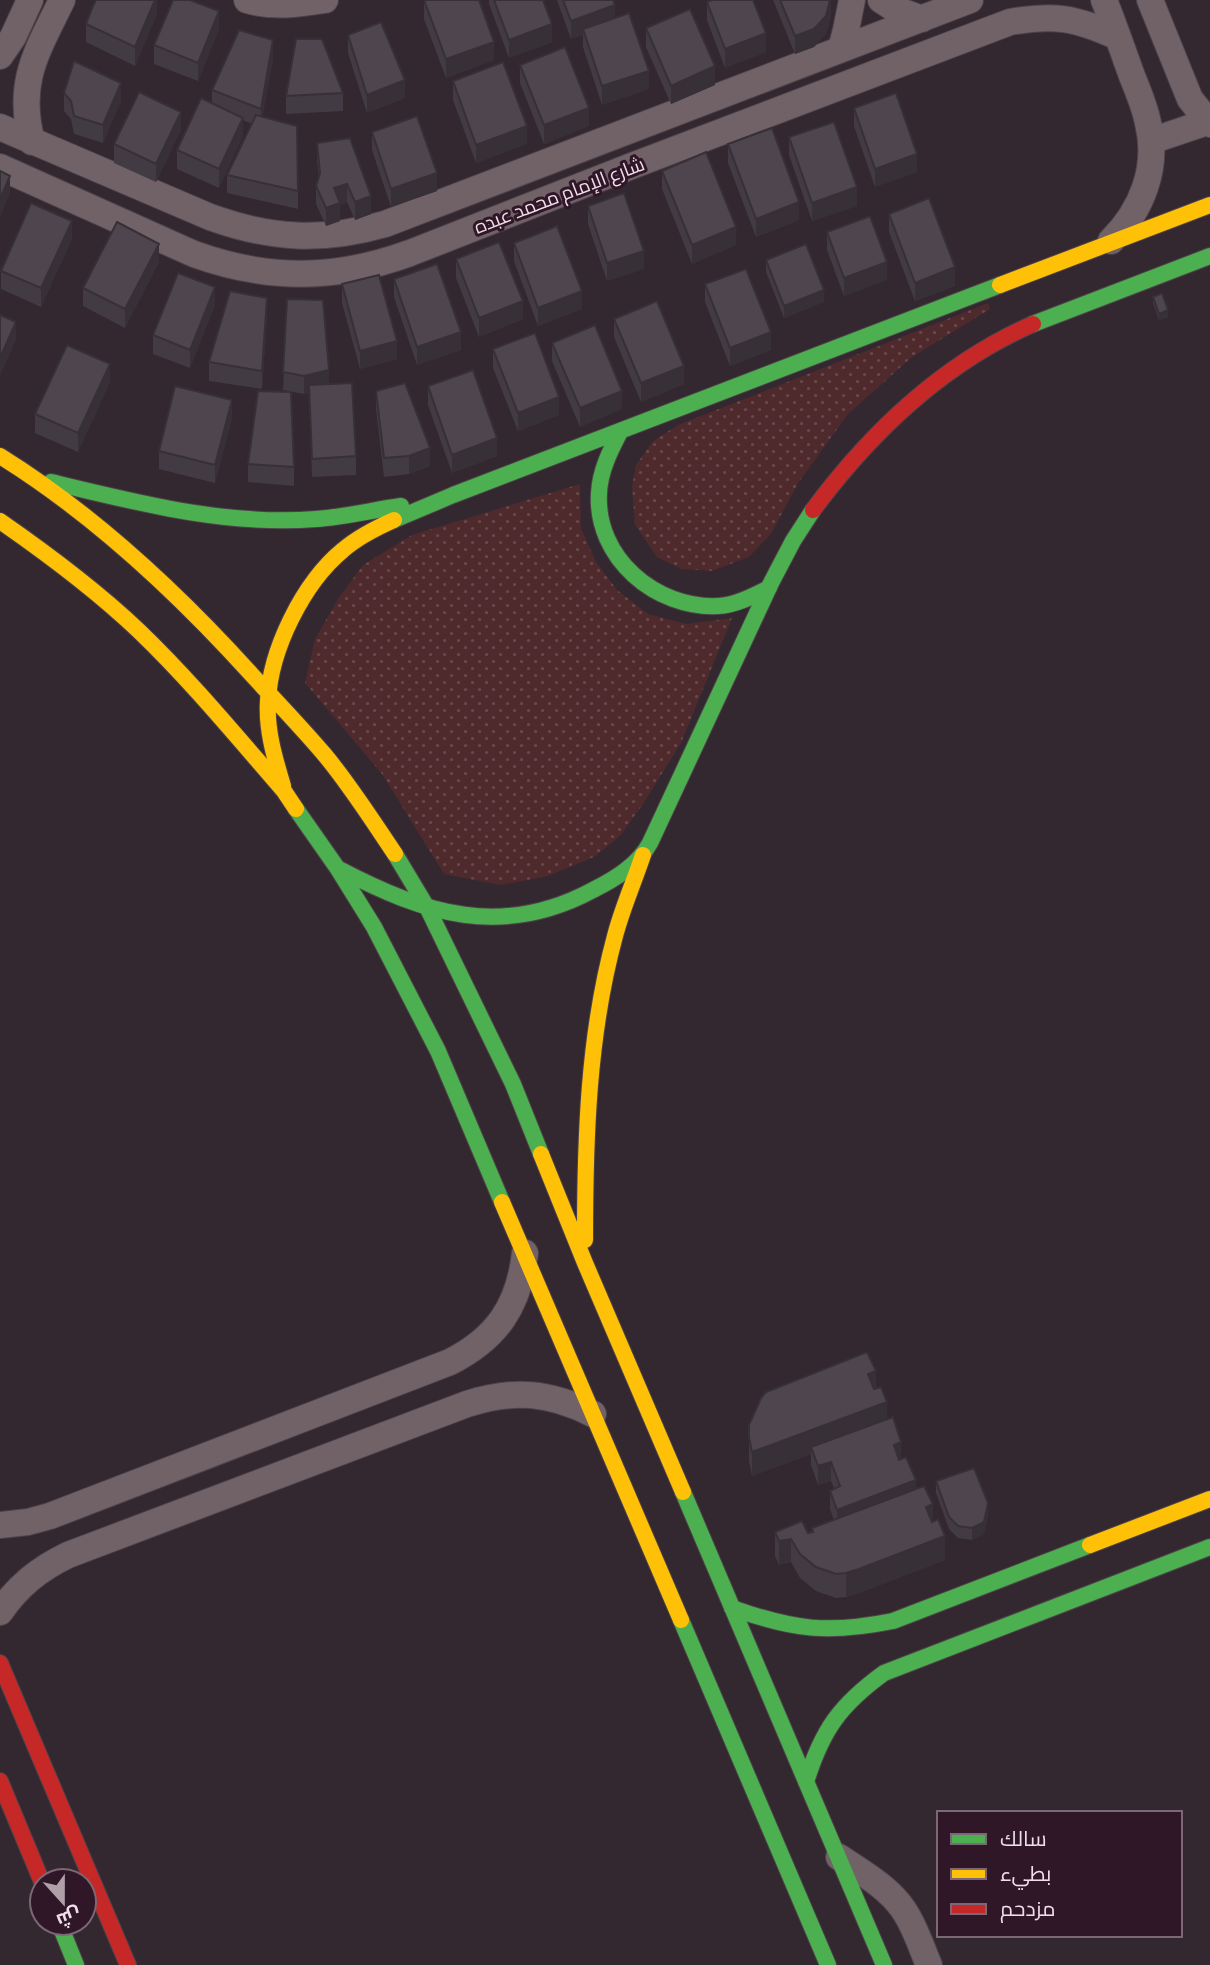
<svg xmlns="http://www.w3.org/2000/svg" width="1210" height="1965" viewBox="0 0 1210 1965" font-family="'PT Sans Narrow',Cairo,sans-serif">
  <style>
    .green { fill: url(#green-dots) }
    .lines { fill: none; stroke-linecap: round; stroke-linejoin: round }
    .street-casing { stroke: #4d4249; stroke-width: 28 }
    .fast-casing { stroke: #4d4249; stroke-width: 18 }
    .slow-casing { stroke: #4d4249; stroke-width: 18 }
    .jam-casing { stroke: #4d4249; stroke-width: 18 }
    .street { stroke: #716268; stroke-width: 26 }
    .fast { stroke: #4caf50; stroke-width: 16 }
    .slow { stroke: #ffc107; stroke-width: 16 }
    .jam { stroke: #c62828; stroke-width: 16 }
    .wall { fill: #433b43 }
    .shaded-wall { fill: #373037 }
    .building { fill: #4e454e; stroke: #373037; stroke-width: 2 }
    .labels { text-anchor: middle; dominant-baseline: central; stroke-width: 6; stroke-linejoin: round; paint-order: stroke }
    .street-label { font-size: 19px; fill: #f0dfea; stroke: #2f1728 }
  </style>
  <defs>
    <pattern id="green-dots" width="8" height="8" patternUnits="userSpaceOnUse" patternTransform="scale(1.75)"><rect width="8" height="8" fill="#4e2a2d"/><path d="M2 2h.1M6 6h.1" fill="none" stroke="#68484c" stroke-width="1.8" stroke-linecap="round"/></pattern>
  </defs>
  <rect width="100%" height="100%" fill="#332730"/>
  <path class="green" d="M988,303L990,309L912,357L848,414L798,483L771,534L749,557L712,571L681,569L657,557L635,525L632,486L636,465L653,441L678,425Z
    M580,484L581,528L596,562L617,590L648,614L686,624L732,618L681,743L643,804L620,836L594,857L548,876L501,885L444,874L382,774L305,683L315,639L338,599L363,565L412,535Z"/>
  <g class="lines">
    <g class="street-casing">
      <path id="street" d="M247,0C272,8 299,4 325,0
        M881,0L895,9L922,19
        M1104,0C1114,25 1123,51 1132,76C1138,91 1145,107 1148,123C1159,167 1142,210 1111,241
        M1150,0L1190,99L1210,124
        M841,49L846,30L852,0
        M0,56L13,37L30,0
        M0,127L210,217C271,239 322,242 385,224L970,0
        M1151,141L1207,122
        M32,142C16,82 37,52 62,0
        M0,167L194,254C269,281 336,280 410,253L629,167L1010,22C1055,14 1076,18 1118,37
        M0,1525L28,1522L50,1516L450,1362C497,1338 519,1306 525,1253
        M0,1612C18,1586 39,1569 68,1555L467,1404C514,1389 549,1392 593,1414
        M839,1857C861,1872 888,1887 903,1909C915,1926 921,1947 929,1965"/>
    </g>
    <g class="fast-casing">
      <path id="fast" d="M1033,324L1210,256
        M620,432C610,451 600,471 599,493C595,558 656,609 718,606C736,605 753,596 769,588
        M51,482C139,503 225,526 316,519C344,517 373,510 401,506
        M394,520L453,495L1000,285
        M296,809L338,869L374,927L438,1051L502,1202
        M395,854L428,909L513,1084L541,1154
        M339,869C425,914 502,939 593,890C615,879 638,865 650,843L771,583L793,541L813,510
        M683,1492L884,1965
        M732,1608C794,1630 828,1634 893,1621L1090,1545
        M681,1620L828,1965
        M806,1782C822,1730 840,1705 884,1673L1210,1547
        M59,1923L76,1965"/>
    </g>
    <g class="slow-casing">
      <path id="slow" d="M1000,285L1210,205
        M0,456C95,515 177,592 252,675C276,701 301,727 324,754C350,785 372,820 395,854
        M0,521C49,555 96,590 139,631C191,681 237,737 284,791L296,809
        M283,786C275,759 266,730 268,701C270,650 303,583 343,550C358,537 376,528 394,520
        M541,1154L585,1263L683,1492
        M502,1202L681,1620
        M585,1240C585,1138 588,1035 615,936C622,909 634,882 643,855
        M1090,1545L1210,1499"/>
    </g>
    <g class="jam-casing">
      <path id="jam" d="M813,510C871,432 944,363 1033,324
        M0,1663L128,1965
        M0,1781L42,1882"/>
    </g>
    <use href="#street" class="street"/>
    <use href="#fast" class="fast"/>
    <use href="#slow" class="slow"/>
    <use href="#jam" class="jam"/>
  </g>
  <path class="wall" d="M157,0V14L135,66L86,42V24Z
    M424,0L494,60L446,78L424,19Z
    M489,0H543L552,42L509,58L489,4Z
    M557,0H613L615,18L649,89L602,105L583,47V35L571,39Z
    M773,0H831V17L826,34L814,47L795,54Z
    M707,2L766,52L725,68L707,20Z
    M646,28L715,85L671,104L646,47Z
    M219,29L198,81L154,64V45Z
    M348,35L405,98L367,113L348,53Z
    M273,59L262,117L298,191V209L227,193V175L252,124L243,120V136L219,188L177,169V150L212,104V90Z
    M520,65L589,126L544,144L520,83Z
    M453,81L527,144L476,163L453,100Z
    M64,93L121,101L103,143L74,134L71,119L64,111Z
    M343,93V111L286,114V96Z
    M854,108L917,172L875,187L854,126Z
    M181,130L156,182L114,163V144Z
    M372,132L437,191L391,207L372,150Z
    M789,137L857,206L812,221L789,155Z
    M317,143L371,214L355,220L347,202L340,205V221L326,226L316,204V186L319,178L317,161Z
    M728,144L799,220L756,237L728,163Z
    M662,171L736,245L692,264L662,189Z
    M588,206L644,269L607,281L588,224Z
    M889,214L955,286L915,301L889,232Z
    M827,232L887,280L844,296L827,250Z
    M72,239L41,307L1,289V271Z
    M514,243L582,309L538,326L514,261Z
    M456,259L523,319L479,337L456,278Z
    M766,260L824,302L784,318L766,272Z
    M159,262L125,328L83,306V288Z
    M394,279L461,350L417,365L394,297Z
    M342,284L397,359L360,369L342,303Z
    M705,284L771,350L730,366L705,302Z
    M1153,297L1168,317L1159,320L1153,303Z
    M287,299L329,384L356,456V475L312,477L309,393L304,394L283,390Z
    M215,305L190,368L153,354V335Z
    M267,316L262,389L209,381V362Z
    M614,319L684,384L641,402L614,337Z
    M552,343L622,409L580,427L552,361Z
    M493,349L559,415L518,431L493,368Z
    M110,382L78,452L35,433V414Z
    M428,386L497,456L452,473L428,405Z
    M376,391L430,466L409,474L384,477L376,409Z
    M232,418L215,483L159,469V451Z
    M248,464L294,467V486L248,482Z
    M876,1389L901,1459L916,1489L933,1522L945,1560L859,1593L846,1597L836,1598L816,1591L800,1578L791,1562L779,1565L775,1556V1532L808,1533L812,1532V1528L834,1520L830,1509V1491L834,1488L831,1481L818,1485L811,1465V1454L752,1476L749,1461V1425Z
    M936,1481L988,1515L984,1534L972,1540L958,1538L949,1529L936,1493Z"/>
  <path class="shaded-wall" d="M155,0H157V14L135,66V47Z
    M831,0V17L826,34L814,47L795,54V36Z
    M615,5V23L583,29V35L571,39V21Z
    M219,11V29L198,81V63Z
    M552,24V42L509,58V40Z
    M766,33V52L725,68V49Z
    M273,40V59L261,127V109Z
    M494,42V60L446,78V59Z
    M715,66V85L671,104V86Z
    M649,71V89L602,105V86Z
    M405,80V98L367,113V95Z
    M121,83V101L103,143V125Z
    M589,108V126L544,144V125Z
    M181,112V130L156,182V164Z
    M243,118V136L219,188V169Z
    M527,126V144L476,163V145Z
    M917,154V172L875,187V169Z
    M437,173V191L391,207V189Z
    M10,176V194L0,217V199Z
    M347,184V202L340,205V221L326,226V208L334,188Z
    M857,187V206L812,221V203Z
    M371,196V214L355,220V202Z
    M799,202V220L756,237V219Z
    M72,221V239L41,307V288Z
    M736,227V245L692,264V245Z
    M159,244V262L125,328V309Z
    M644,251V269L607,281V263Z
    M887,262V280L844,296V278Z
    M955,267V286L915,301V283Z
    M215,287V305L190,368V350Z
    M824,290V302L784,318V306Z
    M582,291V309L538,326V308Z
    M267,298V316L262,389V371Z
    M523,301V319L479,337V318Z
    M1168,310V317L1159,320V314Z
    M16,322V340L0,376V358Z
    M461,332V350L417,365V347Z
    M771,332V350L730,366V348Z
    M397,341V359L360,369V351Z
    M110,364V382L78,452V433Z
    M684,366V384L641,402V383Z
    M329,370V388L304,394V376Z
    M622,391V409L580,427V408Z
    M559,397V415L518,431V413Z
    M232,400V418L215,483V465Z
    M497,438V456L452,473V455Z
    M430,448V466L409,474V456Z
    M876,1371V1395L868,1374Z
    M887,1402V1426L811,1447V1454L752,1476V1452Z
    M901,1442V1460L894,1464V1445Z
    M831,1462V1481L818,1485V1466Z
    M916,1480V1498L837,1529V1510Z
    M988,1503V1515L984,1534L972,1540V1528Z
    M933,1504V1528L926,1507Z
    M945,1536V1560L859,1593L846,1597V1573Z
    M791,1539V1562L779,1565V1541Z"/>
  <path class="building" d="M96,0H155L135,47L86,24L93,6Z
    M173,0H190L219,11L198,63L154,45Z
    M424,0H479L494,42L446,59Z
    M494,0H543L552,24L509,40Z
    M563,0H613L615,5L571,21Z
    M712,0H753L766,33L725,49L707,2Z
    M780,0H830L826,16L814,29L795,36Z
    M690,9L715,66L671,86L646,28Z
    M629,13L649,71L602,86L583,29Z
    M381,22L405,80L367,95L348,35Z
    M239,30L273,40L261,109L212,90Z
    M296,39H322L343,93L286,96Z
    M565,47L589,108L544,125L520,65Z
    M74,61L121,83L103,125L74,116L71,101L64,93Z
    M503,62L527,126L476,145L453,81Z
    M139,92L181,112L156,164L114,144Z
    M896,93L917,154L875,169L854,108Z
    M201,98L243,118L219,169L177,150Z
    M256,115L297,126L298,191L227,175Z
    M417,116L437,173L391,189L372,132Z
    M834,122L857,187L812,203L789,137Z
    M772,128L799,202L756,219L728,144Z
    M350,138L371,196L355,202L347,184L334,188L340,203L326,208L316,186L320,173L317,143Z
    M706,152L736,227L692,245L662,171Z
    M0,171L10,176L0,199Z
    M624,193L644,251L607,263L588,206Z
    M929,198L955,267L915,283L889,214Z
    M31,203L72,221L41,288L1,271Z
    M870,216L887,262L844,278L827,232Z
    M117,222L159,244L125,309L83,288Z
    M557,226L582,291L538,308L514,243Z
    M499,242L523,301L479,318L456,259Z
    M806,244L824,290L784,306L766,260Z
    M437,264L461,332L417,347L394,279Z
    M746,269L771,332L730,348L705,284Z
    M178,273L215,287L190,350L153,335Z
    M379,275L397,341L360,351L342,284Z
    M230,291L267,298L262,371L209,362Z
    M1162,293L1168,310L1159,314L1153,297Z
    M287,299L323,300L329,370L304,376L283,372Z
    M657,301L684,366L641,383L614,319Z
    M0,315L16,322L0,358Z
    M595,325L622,391L580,408L552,343Z
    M535,333L559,397L518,413L493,349Z
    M67,345L110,364L78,433L35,414Z
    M473,370L497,438L452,455L428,386Z
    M352,383L356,456L312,459L309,385Z
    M405,383L430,448L409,456L384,458L376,391Z
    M175,386L232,400L215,465L159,451Z
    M258,391L291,392L294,467L248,464Z
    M867,1352L876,1371L868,1374L874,1389L881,1387L887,1402L752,1452L749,1438V1425L761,1398L766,1392Z
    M893,1417L901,1442L894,1445L899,1460L906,1457L916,1480L837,1510L830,1491L840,1486L831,1462L818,1466L811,1447Z
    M974,1468L988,1503L984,1522L972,1528L958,1526L949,1517L936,1481Z
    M924,1486L933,1504L926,1507L932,1522L938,1519L945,1536L859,1569L846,1573L836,1574L816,1567L800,1554L791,1539L779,1541L775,1532L802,1521L808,1533L813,1532L812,1528Z"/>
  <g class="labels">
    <g class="street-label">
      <text transform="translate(559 195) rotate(-21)">شارع الإمام محمد عبده</text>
    </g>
  </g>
  <rect x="937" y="1811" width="245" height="126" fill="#2f1728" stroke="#7c6776" stroke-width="2"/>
  <rect x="951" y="1834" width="35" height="10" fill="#4caf50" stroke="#7c6776" stroke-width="2"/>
  <text x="1000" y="1846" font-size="21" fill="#f0dfea">سالك</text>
  <rect x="951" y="1869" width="35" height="10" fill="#ffc107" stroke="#7c6776" stroke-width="2"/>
  <text x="1000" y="1881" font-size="21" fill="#f0dfea">بطيء</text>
  <rect x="951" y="1904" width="35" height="10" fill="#c62828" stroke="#7c6776" stroke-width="2"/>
  <text x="1000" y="1916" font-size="21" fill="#f0dfea">مزدحم</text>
  <g transform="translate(63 1902) rotate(159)"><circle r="33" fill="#2f1728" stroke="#7c6776" stroke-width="2"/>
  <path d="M0-5L12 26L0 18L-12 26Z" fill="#ae9fa9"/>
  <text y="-10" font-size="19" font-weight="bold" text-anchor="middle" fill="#f0dfea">ش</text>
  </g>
</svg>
